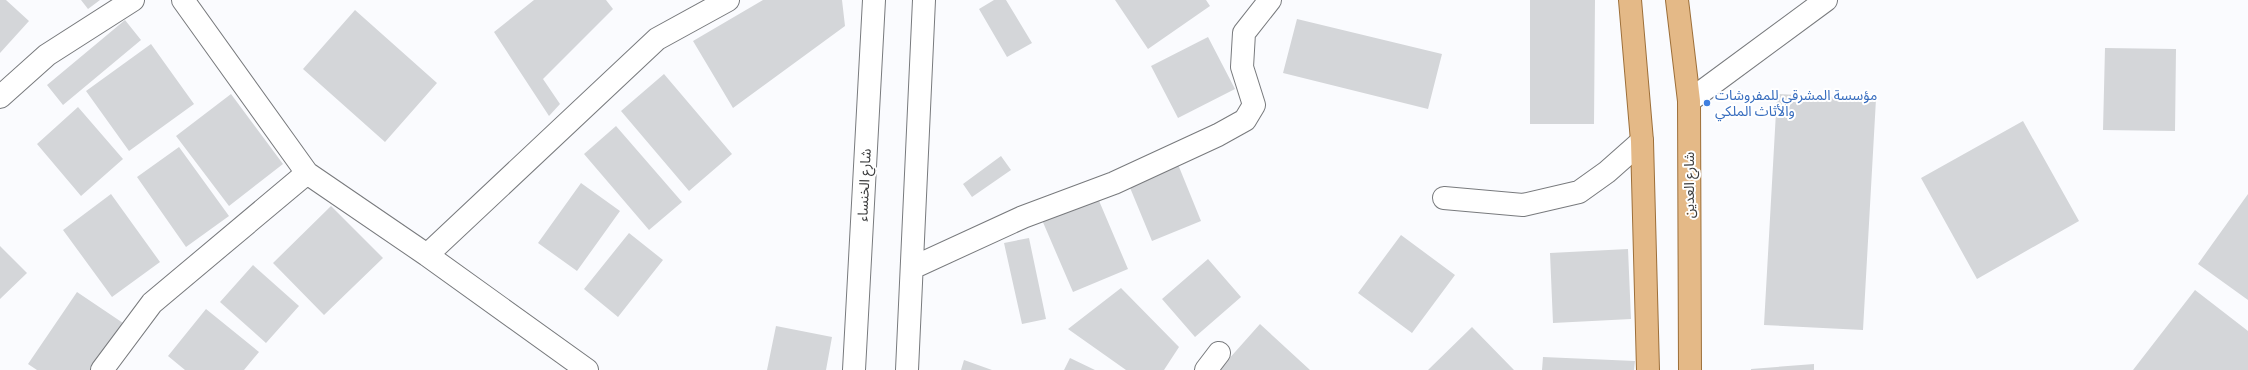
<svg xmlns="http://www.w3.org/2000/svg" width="2248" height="370" viewBox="0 0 2248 370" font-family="'Archivo Narrow','Noto Sans Arabic',sans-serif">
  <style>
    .building { fill: #d4d6d9 }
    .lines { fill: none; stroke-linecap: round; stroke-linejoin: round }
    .minor-casing { stroke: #787a7d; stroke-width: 24 }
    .major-casing { stroke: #9d6f39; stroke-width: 24 }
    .minor { stroke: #fff; stroke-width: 22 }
    .major { stroke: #e4b987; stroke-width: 22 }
    .shop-dot { fill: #3f7fe0; stroke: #fff; stroke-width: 1.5 }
    .labels { text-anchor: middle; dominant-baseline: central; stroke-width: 4; stroke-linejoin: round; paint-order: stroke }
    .shop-label { font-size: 14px; fill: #366cbe; stroke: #fff; text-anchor: start }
    .street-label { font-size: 14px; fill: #3b3c3d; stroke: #fff }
  </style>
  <rect width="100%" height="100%" fill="#fafbfe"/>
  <path class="building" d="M0,0H6L29,21L0,53Z
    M81,0H100L88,9Z
    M534,0H606L613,9L543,79L560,104L549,116L494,32Z
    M763,0H842L845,26L733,108L693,41Z
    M994,0H1006L1032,43L1007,57L979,9Z
    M1115,0H1206L1210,6L1148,49Z
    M1530,0H1595L1594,124H1530Z
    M355,10L437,83L385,142L303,69Z
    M1297,19L1442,54L1428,109L1283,73Z
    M125,20L141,40L63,105L47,85Z
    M1208,37L1235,89L1178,118L1151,66Z
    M151,44L194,104L129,151L86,91Z
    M2105,48L2176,49L2175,131L2103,130Z
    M664,74L732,154L689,191L621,111Z
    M231,94L283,164L229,206L176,136Z
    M1777,94L1876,99L1863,330L1764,325Z
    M78,107L123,159L81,196L37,144Z
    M2023,121L2079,221L1977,279L1921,178Z
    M616,126L682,202L649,230L584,154Z
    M179,147L229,216L186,247L137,177Z
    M1001,156L1011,170L972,197L963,184Z
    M1175,157L1201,221L1152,241L1126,178Z
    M581,183L620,211L577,271L538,243Z
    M111,194L160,262L112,297L63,230Z
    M2248,194V300L2198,264Z
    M1097,196L1128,269L1073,292L1042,220Z
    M331,206L383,258L324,315L273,263Z
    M629,233L663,260L618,317L584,289Z
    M1401,235L1455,275L1412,333L1358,293Z
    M1029,238L1046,319L1022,324L1004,243Z
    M0,246L27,273L0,299Z
    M1628,249L1631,319L1553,323L1550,253Z
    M1208,259L1241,297L1195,337L1162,299Z
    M253,265L299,306L266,343L220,302Z
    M1121,288L1179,347L1164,370H1126L1068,329Z
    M2195,290L2248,331V370H2133Z
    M77,292L123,323L91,370H37L28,364Z
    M206,309L259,352L244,370H185L168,356Z
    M1260,324L1310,370H1219Z
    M776,326L832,337L826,370H767Z
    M1472,327L1514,370H1428Z
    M1543,357L1635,361L1634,370H1542Z
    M1070,358L1095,370H1064Z
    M964,360L992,370H961Z
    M1814,364V370H1751V369Z"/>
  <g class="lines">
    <g class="minor-casing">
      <path id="minor" d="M183,0L307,173L427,255L587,370
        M0,97L47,55L133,0
        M1689,101L1826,0
        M1444,198L1523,205L1579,192L1607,172L1642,141
        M427,255L657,39L728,0
        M912,268L1023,217L1114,183L1218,135L1245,120L1254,105L1242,67L1244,33L1270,0
        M102,370L152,303L307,173
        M854,370L874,0
        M907,370L924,0
        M1206,370L1219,353"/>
    </g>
    <g class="major-casing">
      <path id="major" d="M1630,0L1642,141L1648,370
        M1677,0L1689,101L1690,370"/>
    </g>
    <use href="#minor" class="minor"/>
    <use href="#major" class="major"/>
  </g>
  <circle class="shop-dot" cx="1707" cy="103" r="4"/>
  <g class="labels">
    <g class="shop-label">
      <text x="1715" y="95">مؤسسة المشرقي للمفروشات<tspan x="1715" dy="16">والأثاث الملكي</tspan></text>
    </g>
    <g class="street-label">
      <text transform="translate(864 185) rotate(-87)">شارع الخنساء</text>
      <text transform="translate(1689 185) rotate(-90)">شارع العدين</text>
    </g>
  </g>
</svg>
